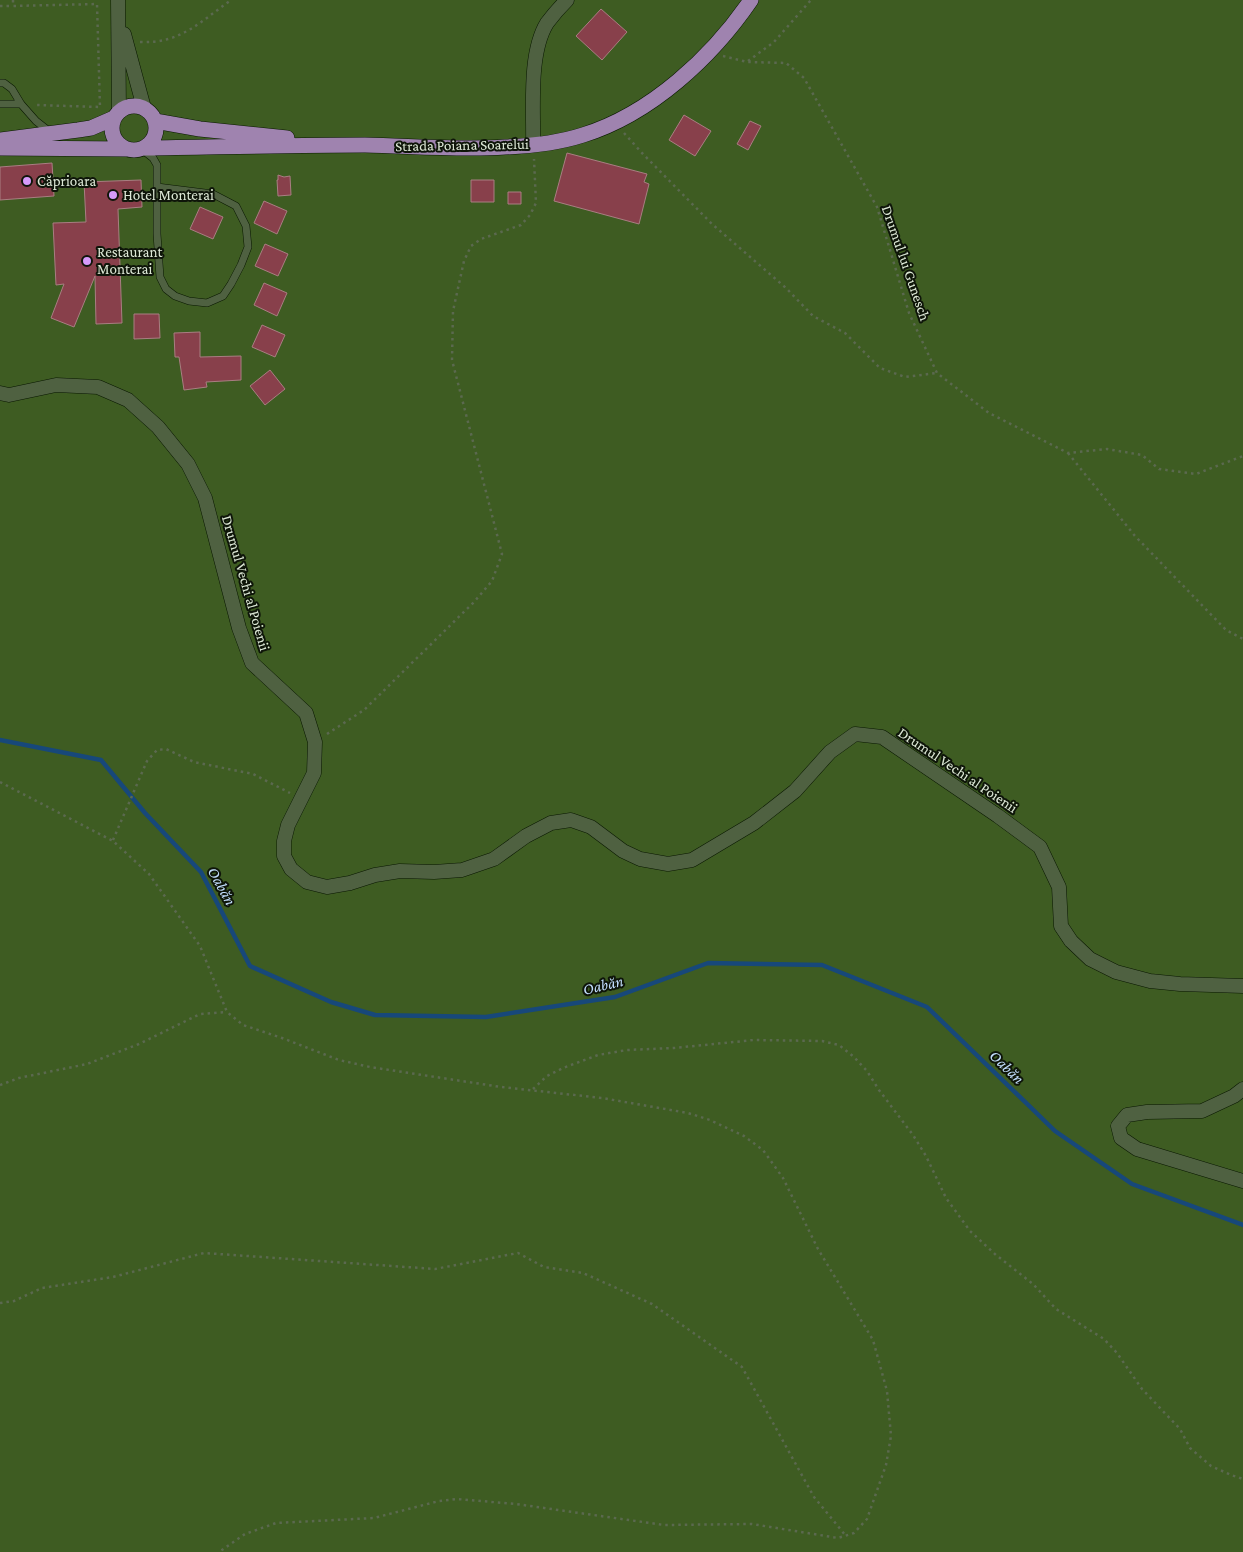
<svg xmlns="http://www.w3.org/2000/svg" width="1243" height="1552" viewBox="0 0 1243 1552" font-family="'Crimson Pro',serif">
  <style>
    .green { fill: #3e5c22 }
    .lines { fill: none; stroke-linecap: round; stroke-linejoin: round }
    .stream { stroke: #17487a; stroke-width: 4.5 }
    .building { fill: #88404b; stroke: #a97e82 }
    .lane-casing { stroke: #091700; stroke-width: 8 }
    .street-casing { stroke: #091700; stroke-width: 15 }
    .primary-casing { stroke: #091700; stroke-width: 16 }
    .path { stroke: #5b694f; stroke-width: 2.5; stroke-dasharray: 2.5 4; stroke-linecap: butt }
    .lane { stroke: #4f6141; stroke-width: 7 }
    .street { stroke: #4f6141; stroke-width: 14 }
    .primary { stroke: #9f83af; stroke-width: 15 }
    .poi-dot { fill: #d69bf9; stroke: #0e1509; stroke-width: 2 }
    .labels { text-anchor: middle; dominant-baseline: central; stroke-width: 4; stroke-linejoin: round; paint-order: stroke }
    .street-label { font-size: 15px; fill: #dde8d6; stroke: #0e1509 }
    .poi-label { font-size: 15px; fill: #dde8d6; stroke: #0e1509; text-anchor: start }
    .water-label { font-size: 16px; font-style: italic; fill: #c0dbfa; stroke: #0e1509 }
  </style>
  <rect width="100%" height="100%" fill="#203013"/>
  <path class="green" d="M0,0H1243V1552H0Z"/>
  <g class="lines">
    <path class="stream" d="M0,740L101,760L145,813L201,872L250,966L331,1002L375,1015L486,1017L615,997L708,963L822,965L927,1007L1055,1131L1132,1184L1243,1225"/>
  </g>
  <path class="building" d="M601,9L627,32L602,60L576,36Z
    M684,115L711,131L695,156L669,140Z
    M750,121L761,126L748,150L737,144Z
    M567,153L647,174L644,182L649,184L639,224L554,201Z
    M52,163L54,196L0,200V167Z
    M278,175L284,177L290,176L291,195L278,196L277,180H278Z
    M141,180L142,207L118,209L122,323L96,324L95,276L74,327L51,318L64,284L56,285L53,223L86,222L84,182Z
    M471,180H494V202H471Z
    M508,192H521V204H508Z
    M264,201L287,211L277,234L254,223Z
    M200,207L223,217L213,239L190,229Z
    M265,244L288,254L278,276L255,266Z
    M264,283L287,293L277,316L254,305Z
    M134,314H159L160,338L134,339Z
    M262,325L285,335L275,357L252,347Z
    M200,332V357L241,356V380L206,382L207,387L184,390L179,357H175L174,333Z
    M270,370L285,389L265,405L250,386Z"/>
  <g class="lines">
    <g class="lane-casing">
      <path id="lane" d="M0,83H4L12,89L21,104L36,121L50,132
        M0,104H21
        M144,151L153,158L157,165V234L160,277L166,289L175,296L189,301L207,303L223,296L231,284L241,265L248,247L246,226L236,206L213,194L157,187"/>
    </g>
    <g class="street-casing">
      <path id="street" d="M118,0L119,112
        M124,34L144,108
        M533,145C534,110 528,54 547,23C553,15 560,7 567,0
        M0,393L9,395L56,385L98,387L128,400L158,427L188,464L205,498L239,628L252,663L306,713L315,742L314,773L288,825L284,841V856L291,869L307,882L327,887L350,883L375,875L400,871L434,872L462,870L494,859L526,836L551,823L571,820L591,827L623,851L640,859L668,864L692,860L754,823L795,791L830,752L855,734L882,737L998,816L1040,847L1059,887L1061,926L1071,941L1090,959L1116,972L1150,981L1180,984L1243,986
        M1243,1089L1234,1096L1202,1111L1147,1112L1127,1115L1118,1126L1121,1138L1137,1149L1243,1181"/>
    </g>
    <g class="primary-casing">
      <path id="primary" d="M112 128a22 22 0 1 1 44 0a22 22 0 1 1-44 0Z
        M155,121L200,129L287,138
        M0,140L78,130L91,128L114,118
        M0,148L126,149
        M146,148C219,147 292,145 365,145C412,146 459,150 505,147C531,146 558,143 583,135C651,114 712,57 751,0"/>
    </g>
    <path class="path" d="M13,0V6L97,4L100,107L36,105
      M0,6H13
      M140,42C180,44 200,22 231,0
      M723,56L747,62L786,63L804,78L877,207L909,313L937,373L989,413L1068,453L1107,449L1142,455L1159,469L1196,474L1243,456
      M748,61L774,42L811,0
      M624,133L642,153L712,224L786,288L813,316L845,333L880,368L905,377L937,373
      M1068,453L1135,536L1226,630L1243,639
      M327,734L364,710L474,602L492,581L502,554L452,360L453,311L464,261L471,246L481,239L521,225L530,215L536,203L534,159
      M0,782L113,841L149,874L200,946L227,1012L243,1025L282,1038L339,1060L370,1067L501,1087L602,1098L688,1113L710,1120L744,1136L763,1150L783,1178L818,1249L873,1340L887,1391L891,1436L886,1465L867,1519L854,1533L838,1538L752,1524L664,1525L516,1504L457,1499L439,1501L374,1518L276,1523L245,1534L219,1552
      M113,840L147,761L157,750L166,749L194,762L253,774L290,793
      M0,1085L19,1078L87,1064L139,1044L200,1014L227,1012
      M533,1089L547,1076L563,1068L598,1055L627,1050L674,1048L754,1040L822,1041L839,1045L854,1057L867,1071L879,1090L913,1135L926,1156L946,1198L970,1231L996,1255L1033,1284L1056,1309L1104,1339L1117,1353L1142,1389L1180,1429L1190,1448L1211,1466L1231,1475L1243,1479
      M0,1303L14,1301L42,1288L113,1277L204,1253L435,1269L518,1253L544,1267L583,1273L652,1304L742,1367L814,1497L846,1536"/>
    <use href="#lane" class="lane"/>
    <use href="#street" class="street"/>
    <use href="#primary" class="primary"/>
  </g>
  <g class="poi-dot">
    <circle cx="27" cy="181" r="5"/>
    <circle cx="113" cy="195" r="5"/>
    <circle cx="87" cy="261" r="5"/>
  </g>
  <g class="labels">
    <g class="street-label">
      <text transform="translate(462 145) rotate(-1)">Strada Poiana Soarelui</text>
      <text transform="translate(906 263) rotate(71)">Drumul lui Gunesch</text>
      <text transform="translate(246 583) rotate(74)">Drumul Vechi al Poienii</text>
      <text transform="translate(958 770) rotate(34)">Drumul Vechi al Poienii</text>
    </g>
    <g class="poi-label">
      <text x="37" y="181">Căprioara</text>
      <text x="123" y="195">Hotel Monterai</text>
      <text x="97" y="252">Restaurant<tspan x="97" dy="17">Monterai</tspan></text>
    </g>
    <g class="water-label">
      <text transform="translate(222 886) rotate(61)">Oabăn</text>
      <text transform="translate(603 985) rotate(-13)">Oabăn</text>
      <text transform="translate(1007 1067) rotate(44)">Oabăn</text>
    </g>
  </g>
</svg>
